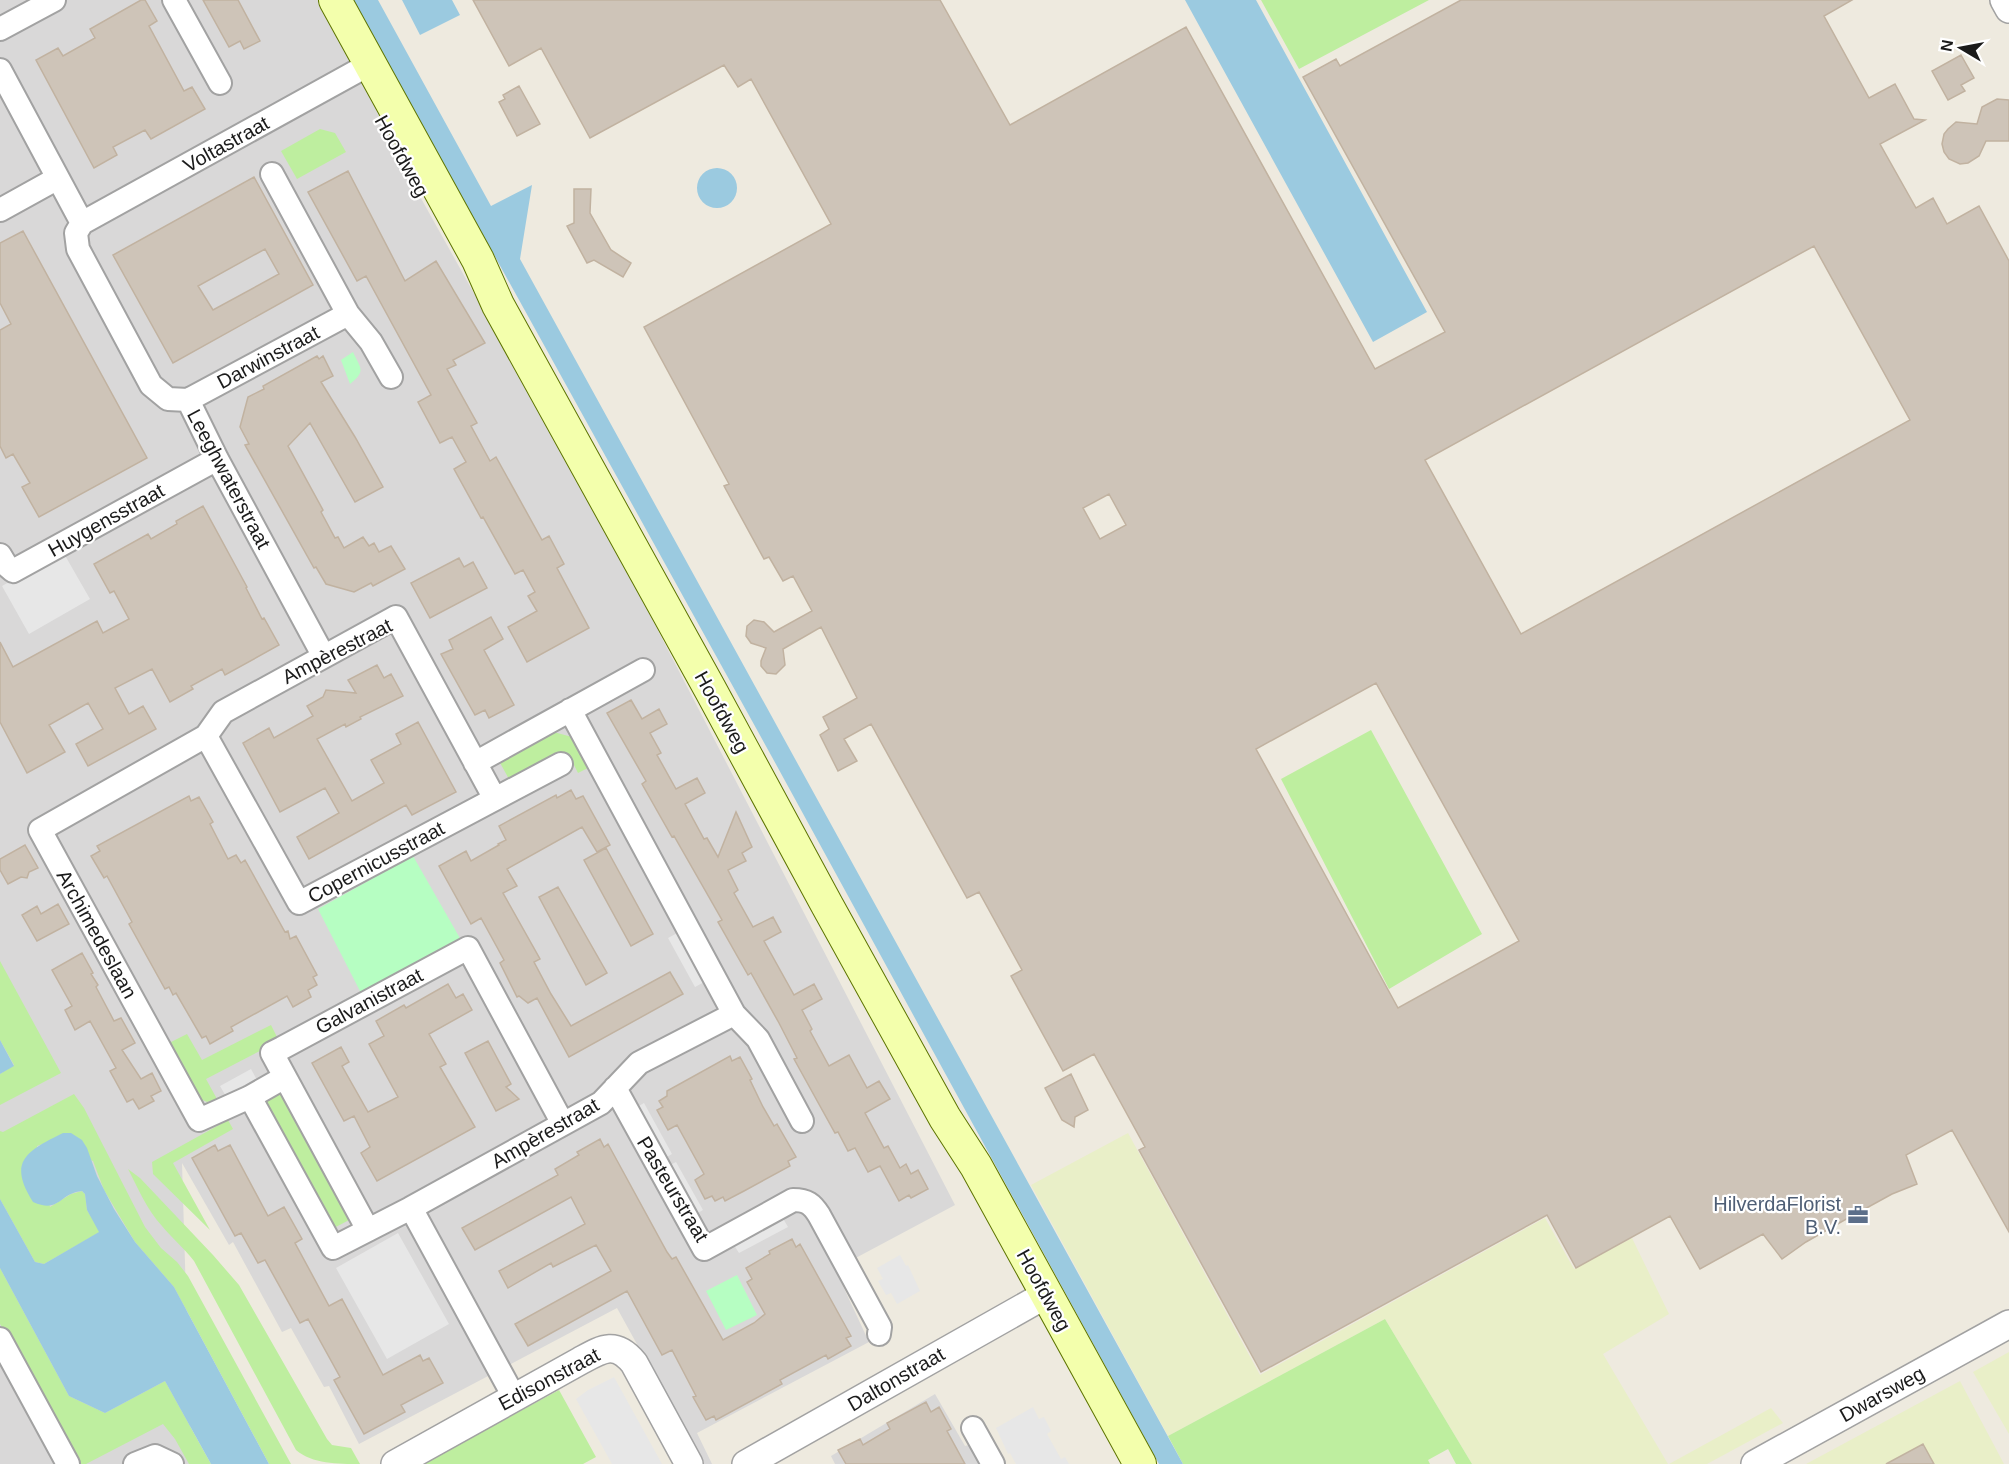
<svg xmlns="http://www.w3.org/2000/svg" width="2009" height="1464" viewBox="0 0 2009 1464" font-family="Arial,sans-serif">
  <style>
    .residential { fill: #d9d8d8 }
    .farmland { fill: #e9efc8 }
    .grass { fill: #beee9f }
    .park { fill: #b6fec2 }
    .parking { fill: #e7e7e7 }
    .water { fill: #9bcae0 }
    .building { fill: #cec4b8; stroke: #c1b2a0; stroke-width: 1.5; fill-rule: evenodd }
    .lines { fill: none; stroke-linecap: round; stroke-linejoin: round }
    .minor-casing { stroke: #a2a2a2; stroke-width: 26 }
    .tertiary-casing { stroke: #a2a2a2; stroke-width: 30 }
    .secondary-casing { stroke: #5d7400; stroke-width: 34 }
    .minor { stroke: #fff; stroke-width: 22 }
    .tertiary { stroke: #fff; stroke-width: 27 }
    .secondary { stroke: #f3ffac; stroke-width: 32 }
    .labels { text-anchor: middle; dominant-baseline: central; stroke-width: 4.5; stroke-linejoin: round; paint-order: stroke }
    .street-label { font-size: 20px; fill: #1b1b1b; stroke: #fff }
    .service-label { font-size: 20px; fill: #4e5e75; stroke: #fff; text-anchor: end }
  </style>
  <rect width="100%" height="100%" fill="#eeeadf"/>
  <path class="residential" d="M0,0H324L413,184L606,530L955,1205L835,1269L869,1342L697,1433L712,1464H703L617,1308L359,1444L329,1386L324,1387L291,1328L282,1332L233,1242L229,1245L182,1163L191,1464H0Z
    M935,1394L965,1446L972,1444L983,1464H835L831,1456Z"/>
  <path class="farmland" d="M1128,1133L1260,1375L1545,1218L1574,1269L1632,1238L1669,1314L1603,1354L1668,1464H1472L1385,1319L1168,1436L1031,1185Z
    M2009,1352V1434L1973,1372Z
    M1960,1381L2004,1464H1806Z
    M1771,1408L1783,1423L1707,1464H1669Z"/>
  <path class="grass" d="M1261,0H1429L1299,69Z
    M320,129L335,133L346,152L297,179L281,151Z
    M1371,730L1482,934L1389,989L1281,779Z
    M550,731L572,737L590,767L578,773L569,755H557L510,781L498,759Z
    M0,961L61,1073L0,1105V1074L14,1065L0,1040Z
    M271,1025L279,1041L206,1079L217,1099L207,1102L194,1096L167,1044L187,1034L202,1060Z
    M284,1091L351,1219L332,1229L265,1101Z
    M74,1094L84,1108L145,1227L161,1248L177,1262L188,1276L291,1464H269L174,1287L135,1242L104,1190L93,1161L46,1143L37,1146L50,1207L71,1194L82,1191L85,1194L87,1210L100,1232L44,1264L35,1262L0,1199V1131L3,1132Z
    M228,1120L233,1129L173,1163L210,1230L153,1174L152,1162Z
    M128,1169L140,1178L213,1255L239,1285L327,1439L332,1445L351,1448L360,1464C338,1464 312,1464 296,1450L194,1261C184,1248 172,1238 162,1226C147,1210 138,1188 128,1169Z
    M0,1268L69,1396L105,1413L165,1381L211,1464H189L175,1439L163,1424L86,1464H79L74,1461L0,1324Z
    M1385,1319L1472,1464H1456L1448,1449L1428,1460L1430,1464H1183L1168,1436Z
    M559,1390L596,1457L583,1464H423Z"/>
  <path class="park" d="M353,352C361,369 366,371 350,384L341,360Z
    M413,856L461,940L362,995L318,909Z
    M737,1275L757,1315L726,1330L706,1291Z"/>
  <path class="parking" d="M63,552L90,599L29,634L2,586Z
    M681,931L708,980L695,987L668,938Z
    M251,1069L258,1082L227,1098L220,1086Z
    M644,1103L672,1154L660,1161L632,1110Z
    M676,1162L703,1210L691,1217L664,1168Z
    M781,1215L788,1227L739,1253L732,1242Z
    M398,1233L449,1324L387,1359L336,1268Z
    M900,1255L906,1266L908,1265L920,1291L897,1304L891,1293L886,1295L878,1281L883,1279L877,1268Z
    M614,1377L662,1464H612L576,1399L588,1390Z
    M1033,1407L1039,1419L1044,1417L1051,1431L1047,1434L1061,1459L1065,1457L1069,1464H1016L1010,1453L1008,1454L996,1428Z"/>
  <path class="water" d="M353,0H378L491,206L532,185L520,259L1183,1464H1159L772,757Z
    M402,0H452L460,15L420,35Z
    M1185,0H1256L1427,312L1373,342Z
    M697 188a20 20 0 1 1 40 0a20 20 0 1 1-40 0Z
    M0,1040L14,1066L0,1074Z
    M63,1133H71L82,1140L87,1148L97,1176L114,1209L135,1242L174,1287L269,1464H211L165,1381L105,1413L69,1396L0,1268V1199L35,1262L44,1264L99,1232L87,1210L85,1194L82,1191C59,1193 60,1214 33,1202C7,1161 27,1151 63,1133Z"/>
  <path class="building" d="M141,0H145L157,21L149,26L184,91L192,87L205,109L151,139L145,130L113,147L117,155L94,168L36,60L58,48L63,56L95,38L90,29Z
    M203,0H238L260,41L244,49L240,41L229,47Z
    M473,0H940L1010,125L1186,27L1375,369L1445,332L1303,77L1336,59L1340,66L1461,0H1852L1824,16L1869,98L1895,84L1914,119L1925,120L1880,144L1916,208L1933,198L1947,224L1979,206L2009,261V1232L1952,1130L1906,1155L1917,1184L1892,1194L1861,1211L1859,1220L1848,1218L1806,1242L1782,1259L1763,1234L1700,1269L1670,1216L1576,1268L1547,1215L1261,1372L1139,1150L1145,1147L1094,1054L1063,1071L1011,976L1022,970L979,892L967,898L871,724L844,739L857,761L838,771L820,735L829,729L823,717L857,698L821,627L783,649L785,665L776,674L767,673L761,666V661L766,648L751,643L746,636L747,626L754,620L764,622L774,632L812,611L793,576L783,581L769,557L764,559L724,486L729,484L644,327L831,224L751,79L738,87L724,65L590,138L541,48L509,66ZM1814,246L1910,420L1521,634L1425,460ZM1109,494L1126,525L1100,539L1083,508ZM1376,683L1519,941L1398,1008L1256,749Z
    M1961,55L1974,78L1961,85L1965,91L1948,100L1932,71Z
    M519,86L540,124L517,136L499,102L505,99L503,95Z
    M1997,99L2009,100V141H1986L1979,156L1968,163L1960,164L1949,159L1944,152L1942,144L1944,134L1948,129L1956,122L1977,124L1982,107Z
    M348,171L405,281L436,261L485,343L453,360L456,365L447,369L477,423L471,426L490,461L496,457L542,540L549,536L564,564L557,568L589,628L527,662L508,627L537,611L528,596L535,592L523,570L515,574L483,517L481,518L454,469L466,462L452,437L440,443L418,402L431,395L366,276L357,281L308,192Z
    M254,177L313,285L173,363L113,255ZM265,249L279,274L213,310L198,286Z
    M574,189H591L590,213L611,250L631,263L623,277L594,260L587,263L567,226L574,223Z
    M23,231L147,458L39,517L22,487L30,483L13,454L6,458L0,446V330L11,324L0,303V243Z
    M317,356L319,359L323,356L333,376L321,382L355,437L383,487L355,502L310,423L288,446L323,510L321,512L335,538L338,537L344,548L363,537L369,546L374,543L379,552L391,546L405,569L373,586L371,583L354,592L326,584L316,567L314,568L245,445L249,444L240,427L248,397L264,389L263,386Z
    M203,506L247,587L246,588L262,619L264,618L279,645L225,675L222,669L191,686L193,689L170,702L152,669L115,688L129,714L143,706L156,729L88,766L76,744L103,729L88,703L49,725L65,752L27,773L0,722V642L13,667L97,621L103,633L129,619L114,591L110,593L94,564L148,534L151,539L177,524L176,521Z
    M459,558L464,567L473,562L487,588L430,618L411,583Z
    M491,617L503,639L484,650L514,705L489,718L485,710L475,715L441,654L453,649L449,640Z
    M377,665L384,678L391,674L403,696L360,717L361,719L346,727L345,724L317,739L352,801L384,783L371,760L401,744L396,734L418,722L456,792L412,815L406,805L309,859L297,837L339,813L325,788L280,812L243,743L269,728L274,738L313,716L307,706L323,697L326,690L356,693L348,680Z
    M631,700L642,719L659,709L667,724L650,733L661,753L657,755L676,789L697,778L705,793L685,804L704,839L707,838L718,857L736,812L752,847L742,853L746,861L728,870L738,890L734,893L753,927L773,917L781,932L764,941L794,995L814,984L822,999L802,1010L812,1029L810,1031L829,1066L849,1055L867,1088L879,1081L890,1099L865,1113L884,1148L888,1146L900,1168L906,1164L911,1174L918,1170L928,1189L911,1198L909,1195L899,1201L880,1166L868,1172L855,1148L848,1151L838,1132L835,1133L794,1059L797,1058L779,1023L751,973L748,975L718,922L722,920L674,836L672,837L642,784L646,781L607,713Z
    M571,790L576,799L583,796L610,845L597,852L582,827L507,869L517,886L503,893L540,959L534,962L551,994L571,1026L670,972L683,994L569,1057L537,998L528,1003L519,996L517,997L500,963L504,960L481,918L471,924L439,866L466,851L471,861L499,845L498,844L506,840L499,826L556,795L557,798Z
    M189,796L191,801L199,797L213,822L210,824L228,859L236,855L241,863L245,860L285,932L288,931L290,939L296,936L317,975L313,977L317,985L308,990L311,997L293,1007L287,996L231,1027L233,1031L210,1044L206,1036L202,1038L176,993L173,995L169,987L165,989L129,924L132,922L107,876L104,878L91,856L100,851L97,846Z
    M25,845L38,868L29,872L27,878L21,877L8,884L0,870V859Z
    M606,848L653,934L631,946L584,860Z
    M558,887L607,973L586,985L539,897Z
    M58,904L69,924L37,941L22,915L37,906L41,914Z
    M82,953L93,973L91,974L98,985L96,987L114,1021L121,1018L135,1043L122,1050L141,1079L152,1073L161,1091L151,1096L154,1101L139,1109L133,1099L127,1102L110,1071L116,1068L90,1021L75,1030L65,1010L72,1006L52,970Z
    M448,984L456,998L463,994L472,1010L429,1034L446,1064L440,1067L475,1127L377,1181L361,1153L370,1147L354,1116L344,1121L312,1063L341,1047L349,1062L342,1066L368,1112L398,1097L369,1044L384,1036L376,1021L404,1005L406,1008Z
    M488,1041L511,1084L506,1087L519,1099L496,1111L465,1053Z
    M730,1056L732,1061L740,1057L752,1079L750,1080L763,1107L774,1126L777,1124L796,1157L788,1161L790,1166L744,1191L725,1201L723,1197L715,1201L712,1196L705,1199L695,1180L704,1174L677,1125L668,1130L657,1110L663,1107L659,1101L667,1096V1091Z
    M1071,1074L1088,1110L1075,1117L1074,1127L1062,1120L1045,1088Z
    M600,1139L604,1147L608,1144L667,1252L672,1259L676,1257L723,1340L754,1323L765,1314L747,1282L752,1279L746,1268L770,1254L769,1251L792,1239L796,1247L800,1244L851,1336L846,1338L851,1346L828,1359L826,1355L780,1380L782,1384L716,1420L714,1416L706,1420L693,1397L696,1396L672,1350L662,1355L627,1291L528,1346L515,1324L611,1271L596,1245L553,1267L551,1263L508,1288L499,1271L585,1224L571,1197L475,1250L462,1228L558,1175L555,1169L579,1155L577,1152Z
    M215,1145L218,1151L230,1145L268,1216L284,1207L302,1239L295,1243L329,1306L342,1299L383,1375L420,1355L423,1361L429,1358L443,1383L401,1405L405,1412L364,1434L334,1380L340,1377L308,1319L300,1323L265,1260L258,1263L241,1233L235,1236L192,1158Z
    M926,1402L931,1412L939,1407L951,1429L947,1431L965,1464H846L838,1450L860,1439L863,1445L890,1429L887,1423Z
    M1923,1444L1934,1464H1886Z"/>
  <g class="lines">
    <g class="minor-casing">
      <path id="minor" d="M174,0L220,83
        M0,29L54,0
        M0,70L82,223L76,233L78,249L151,385L168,399L188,400L217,459L323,655
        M272,174L348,314L371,342L391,377
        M0,210L58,178
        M82,223L370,64
        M188,400L348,314
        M0,555L6,565L13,571L217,459
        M570,710L734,1014L758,1039L802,1121
        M206,736L299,903L561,764
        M475,763L643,670
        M285,1077L250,1097L199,1120L40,830L206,736L223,712L396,617L495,799
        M615,1088L704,1249L793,1200C807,1200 812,1204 819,1215L880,1327L879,1334
        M250,1097L333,1248L411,1208L514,1397
        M411,1208L601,1103L639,1063L734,1014
        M368,1230L272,1053L282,1048L468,948L563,1124
        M0,1339L68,1464
        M973,1428L993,1464
        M135,1464L155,1456L172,1464"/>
    </g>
    <g class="tertiary-casing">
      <path id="tertiary" d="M2004,0L2009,9
        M395,1464L580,1361C602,1349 615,1340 634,1363L689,1464
        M746,1464L1047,1294
        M1755,1464L2009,1324"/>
    </g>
    <g class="secondary-casing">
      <path id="secondary" d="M335,0L478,260L498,305L710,689L827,905L945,1118L976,1166L1140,1464"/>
    </g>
    <use href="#minor" class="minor"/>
    <use href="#tertiary" class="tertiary"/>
    <use href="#secondary" class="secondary"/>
  </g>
  <defs>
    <g id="office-bare" transform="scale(1.62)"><path d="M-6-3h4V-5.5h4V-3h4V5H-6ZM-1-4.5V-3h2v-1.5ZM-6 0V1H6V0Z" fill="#5c6f8a" stroke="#fff" stroke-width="2.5" paint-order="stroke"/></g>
  </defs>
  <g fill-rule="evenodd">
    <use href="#office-bare" x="1858" y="1215"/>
  </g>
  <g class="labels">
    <g class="street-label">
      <text transform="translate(226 144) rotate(-29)">Voltastraat</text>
      <text transform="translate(402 156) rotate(61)">Hoofdweg</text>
      <text transform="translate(268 357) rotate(-28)">Darwinstraat</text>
      <text transform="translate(229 479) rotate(62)">Leeghwaterstraat</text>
      <text transform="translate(106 520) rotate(-29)">Huygensstraat</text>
      <text transform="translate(337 651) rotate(-27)">Ampèrestraat</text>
      <text transform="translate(722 712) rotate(61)">Hoofdweg</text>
      <text transform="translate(376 862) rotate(-28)">Copernicusstraat</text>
      <text transform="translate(97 934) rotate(61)">Archimedeslaan</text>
      <text transform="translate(369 1001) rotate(-28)">Galvanistraat</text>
      <text transform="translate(545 1133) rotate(-30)">Ampèrestraat</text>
      <text transform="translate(673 1189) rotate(59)">Pasteurstraat</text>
      <text transform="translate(1044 1290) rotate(61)">Hoofdweg</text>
      <text transform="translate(549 1379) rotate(-28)">Edisonstraat</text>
      <text transform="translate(896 1379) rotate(-30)">Daltonstraat</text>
      <text transform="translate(1882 1394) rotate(-29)">Dwarsweg</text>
    </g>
    <g class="service-label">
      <text x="1841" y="1204">HilverdaFlorist<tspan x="1841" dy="23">B.V.</tspan></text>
    </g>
  </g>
  <g transform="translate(1961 48) rotate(280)" stroke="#ffffff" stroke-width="4.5" paint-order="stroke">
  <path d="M0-4.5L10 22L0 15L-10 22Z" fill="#1b1b1b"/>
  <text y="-9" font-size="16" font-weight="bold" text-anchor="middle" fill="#1b1b1b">N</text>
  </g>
</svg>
